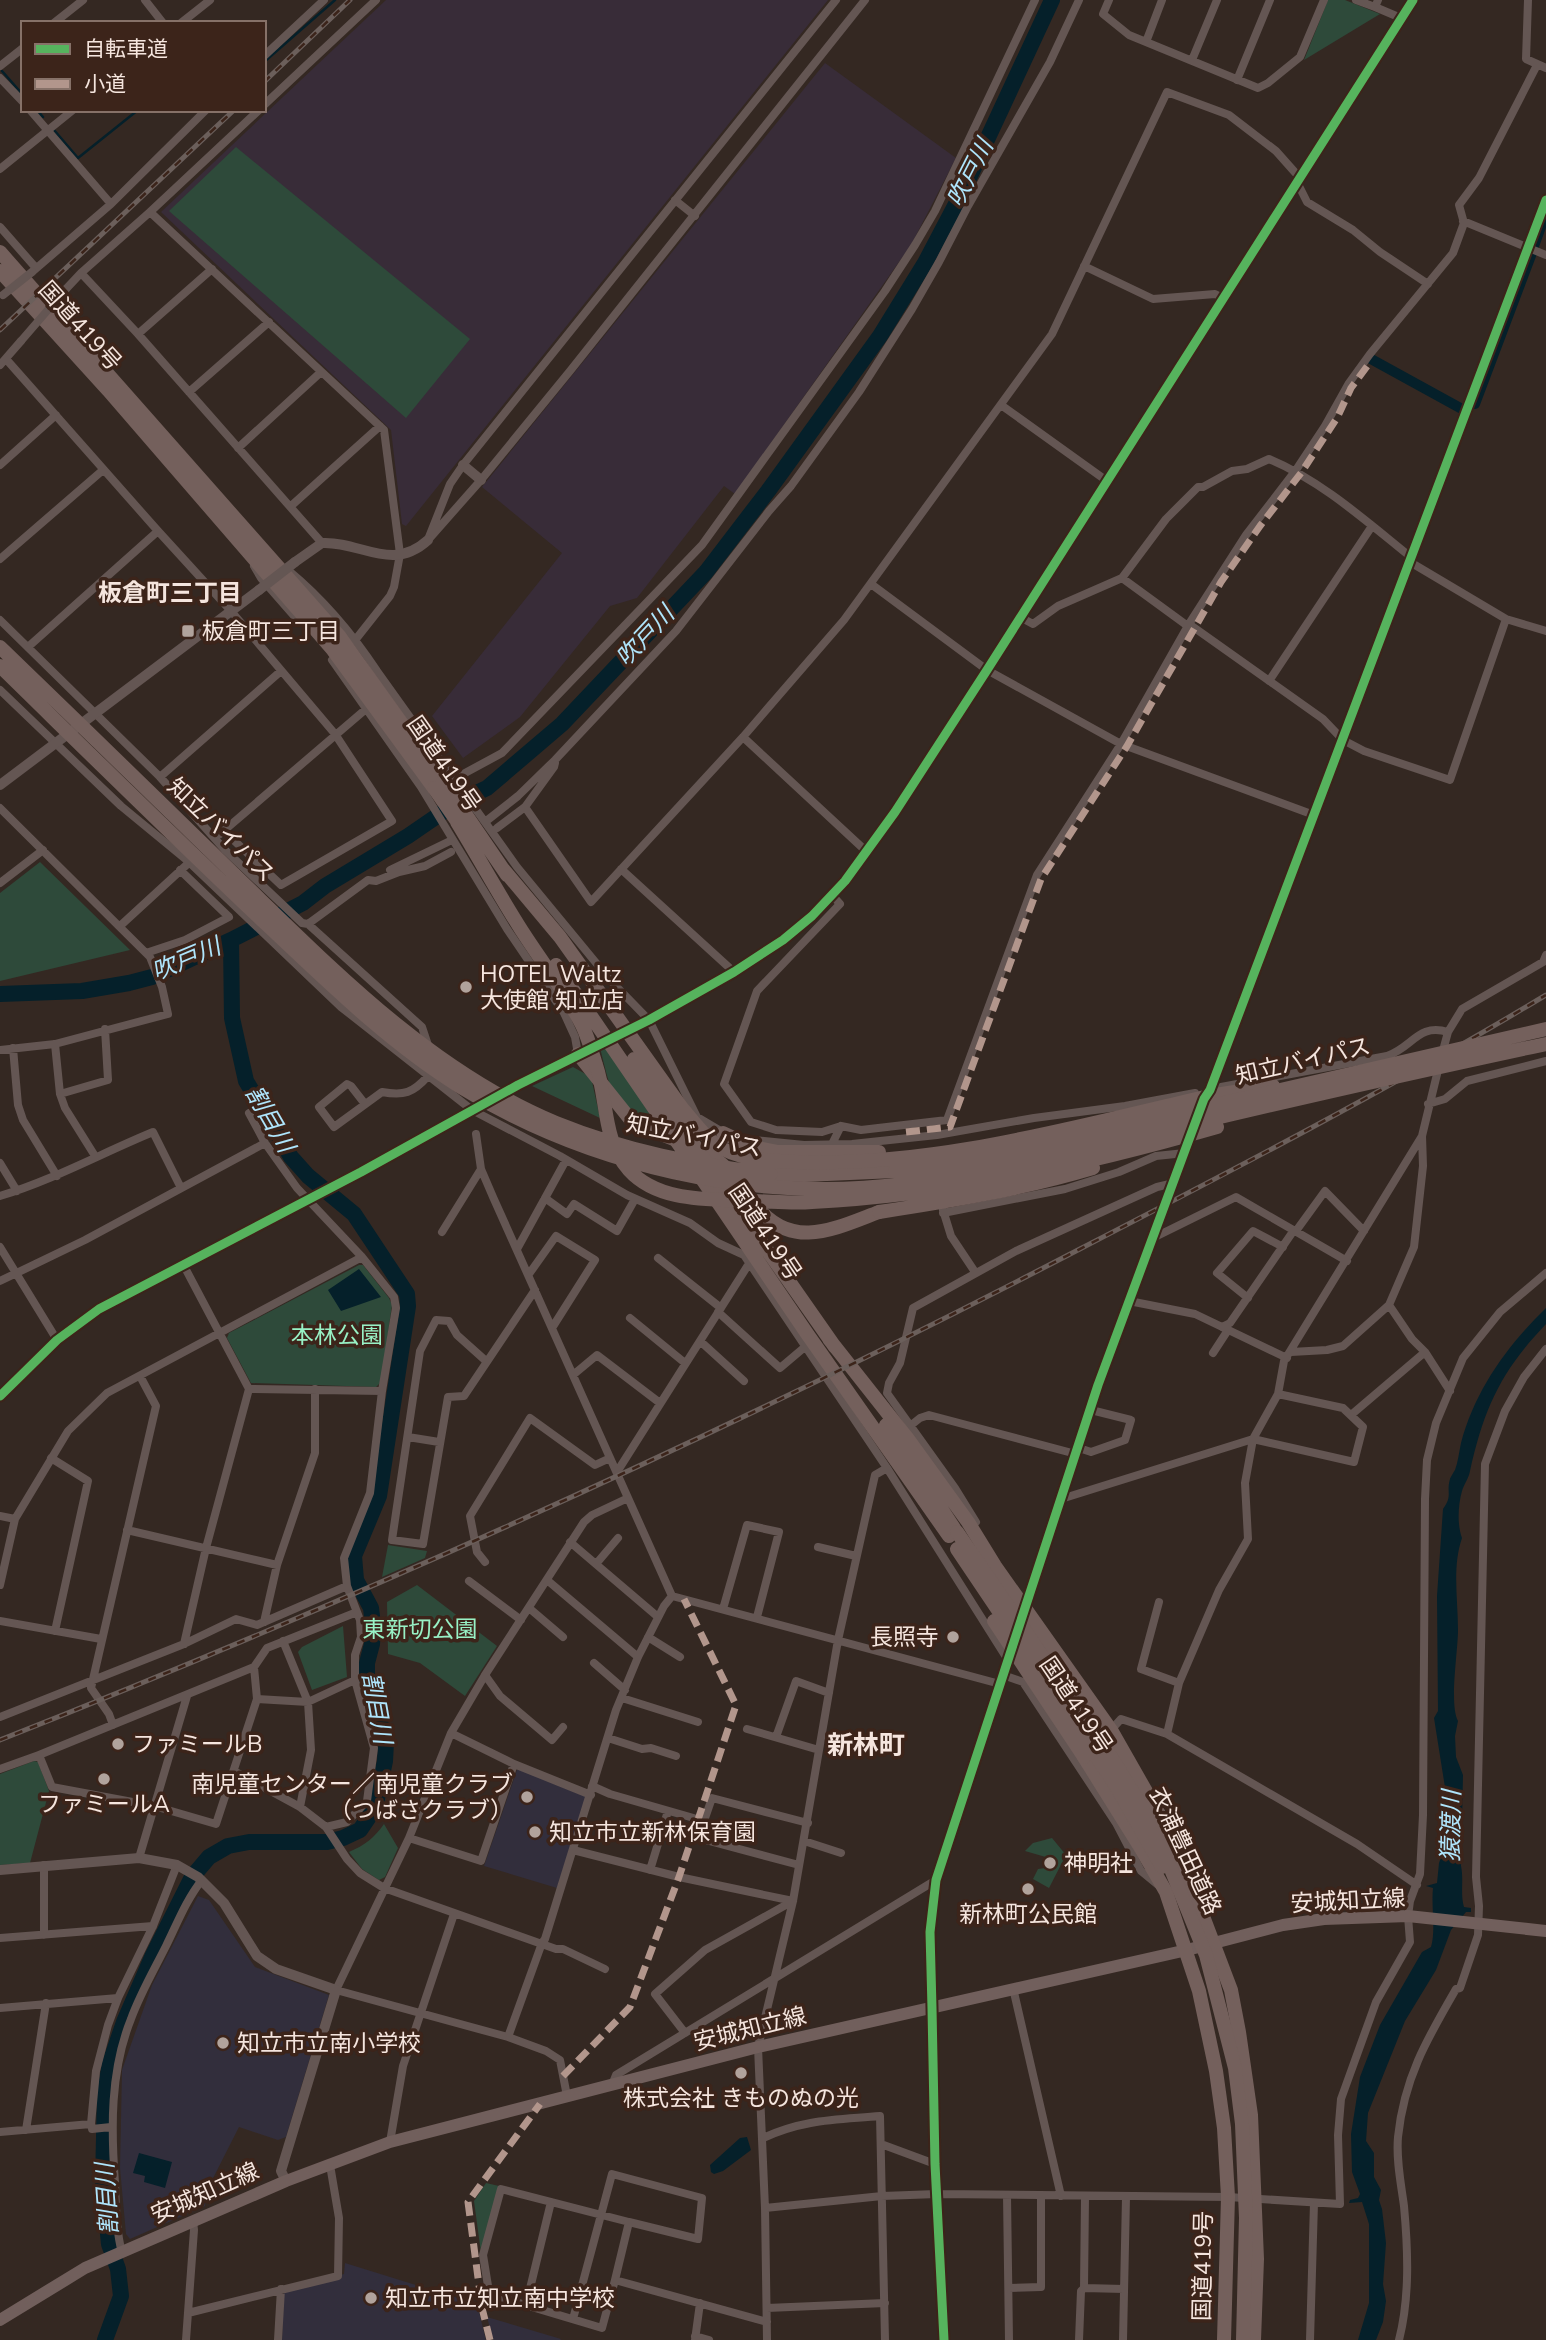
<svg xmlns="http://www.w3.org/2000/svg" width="1546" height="2340" viewBox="0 0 1546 2340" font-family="'Nunito Sans','Noto Sans JP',sans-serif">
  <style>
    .industrial { fill: #382c38 }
    .education { fill: #322e3c }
    .green { fill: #2e4a3a }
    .water { fill: #05202a }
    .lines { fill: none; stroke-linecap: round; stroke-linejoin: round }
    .stream { stroke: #05202a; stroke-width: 2.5 }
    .canal { stroke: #05202a; stroke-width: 10 }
    .river { stroke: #05202a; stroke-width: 16 }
    .minor { stroke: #645653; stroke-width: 8 }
    .tertiary { stroke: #645653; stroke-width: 10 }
    .secondary { stroke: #715f5c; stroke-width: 12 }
    .trunk { stroke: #74605c; stroke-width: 14 }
    .rail-casing { stroke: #6b5f5b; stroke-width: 5 }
    .rail { stroke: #3c241a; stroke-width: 2.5; stroke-dasharray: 8; stroke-linecap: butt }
    .minor-bridge { stroke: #645653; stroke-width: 8 }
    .tertiary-bridge { stroke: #645653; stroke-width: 10 }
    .trunk-bridge { stroke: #74605c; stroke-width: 14 }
    .quiet { stroke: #b2968c; stroke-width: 7; stroke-dasharray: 14 7; stroke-linecap: butt }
    .cycleway-casing { stroke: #3c241a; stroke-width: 13 }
    .cycleway { stroke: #56b35d; stroke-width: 9 }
    .poi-dot { fill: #b1a39c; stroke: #3c241a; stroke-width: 2.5 }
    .labels { text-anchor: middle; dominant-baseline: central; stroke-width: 7; stroke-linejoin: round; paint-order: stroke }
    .street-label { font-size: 23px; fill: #f5e5de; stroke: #3c241a }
    .poi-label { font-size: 23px; fill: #f5e5de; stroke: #3c241a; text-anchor: start }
    .park-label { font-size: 23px; fill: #98f1c5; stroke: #3c241a }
    .water-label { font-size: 24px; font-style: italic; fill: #afe5fc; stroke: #3c241a }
    .neighbourhood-label { font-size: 24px; font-weight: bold; fill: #f5e5de; stroke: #3c241a }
    .quarter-label { font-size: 26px; font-weight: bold; fill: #f5e5de; stroke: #3c241a }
  </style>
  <rect width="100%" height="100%" fill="#342822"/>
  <path class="industrial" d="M386,0H828L406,526L402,524L391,430L161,212Z
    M825,63L956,158L911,245L735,494L724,486L637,598L610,606L520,717L463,758L432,716L562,553L482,487Z"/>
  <path class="education" d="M521,1769L584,1795L586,1798L557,1888L484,1866L517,1770Z
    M198,1896L209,1900L255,1967L329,1995L286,2137L278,2140L239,2127L207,2190L205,2206L130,2239L126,2234L120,2168L122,2070L152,1985Z
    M345,2263L477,2304L486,2340H282L284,2292L344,2274Z
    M487,2317L561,2339L560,2340H493Z"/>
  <path class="green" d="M1328,0H1345L1380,14L1304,60Z
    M236,147L470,339L406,418L169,211Z
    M40,862L130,950L0,981V893Z
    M606,1045L656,1124C611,1109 611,1090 600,1048Z
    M573,1067L591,1077L600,1118L532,1086Z
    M359,1265H363L389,1298L392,1305L381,1382L376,1387L251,1383L227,1338L229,1333Z
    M388,1545L427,1551L425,1558L382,1577Z
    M417,1585L497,1646L465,1696L420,1663L388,1654L387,1602Z
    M343,1626L347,1677L312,1690L298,1652L302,1647Z
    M34,1761L38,1762L49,1791L30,1863L0,1865V1774Z
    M384,1824L398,1848L385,1877L379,1880L362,1869L349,1852C365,1845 374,1838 384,1824Z
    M1052,1838L1066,1855L1049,1888L1033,1879L1038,1869L1053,1867L1056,1860L1025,1851L1033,1843Z
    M486,2183L499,2186L481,2253L474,2201Z"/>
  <path class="water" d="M359,1269L381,1297L341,1311L328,1290Z
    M1546,1308V1324C1501,1371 1484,1408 1470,1471C1469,1478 1464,1484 1462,1491C1458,1505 1457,1525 1462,1538C1452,1567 1458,1600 1458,1630C1458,1652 1449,1704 1458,1721L1455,1736L1456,1757L1463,1775L1461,1866C1464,1880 1460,1894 1464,1907L1471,1908V1912H1466L1451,1930L1436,1970L1405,2021L1368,2113L1366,2141L1374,2153V2177L1381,2190L1379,2200L1382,2209L1386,2243L1383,2284L1386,2301L1383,2322L1376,2340H1358L1369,2303V2224L1362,2202L1349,2203L1350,2200L1358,2198L1360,2194L1352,2172L1351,2134L1360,2077L1380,2025L1422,1952L1431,1947C1436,1930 1431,1907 1433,1888L1426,1886L1437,1883L1439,1863L1446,1843L1447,1800L1434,1718L1438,1711L1437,1596L1443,1509C1453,1495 1446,1493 1450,1479C1450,1478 1455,1470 1455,1470C1458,1462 1459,1452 1461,1443C1475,1390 1507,1346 1546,1308Z
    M747,2137L751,2150L723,2171L714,2174L711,2172L710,2165L740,2138Z
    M139,2153L172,2162L165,2188L144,2182L145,2176L133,2173Z"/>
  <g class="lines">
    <path class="stream" d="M264,62L335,0
      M2,71L23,95
      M37,110L43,117
      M54,130L78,158L138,110"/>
    <path class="canal" d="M1534,246L1546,213
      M1371,359L1462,409
      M1475,404L1532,253"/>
    <path class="river" d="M0,994L82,991L129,983L152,977L231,940L303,903L325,886L408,836L459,801L487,788L562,724L706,572L768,491L880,336L925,263L965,187L1052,0
      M105,2340L121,2296L118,2269L109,2244L103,2183L105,2092L110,2063L124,2022L153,1955L192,1877L209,1857L228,1846L249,1842H327L343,1838L360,1830L375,1808L385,1761L386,1742L367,1680V1663L372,1644L373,1625L371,1608L356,1580L354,1556L379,1496L408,1306L407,1294L354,1214L308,1176L291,1157L246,1081L232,1018L231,940"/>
    <path class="minor" d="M145,0L163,23
      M1109,0L1103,14L1129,35L1258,88L1268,83L1300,57L1324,0
      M1356,0L1375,7L1378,0
      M1528,0L1526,59L1546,68
      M1375,7L1401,18
      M54,23L83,0
      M181,23L210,0
      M1146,42L1162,0
      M264,56L324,0
      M1192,60L1217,0
      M0,66L23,48
      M0,78L23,102
      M1237,80L1270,0
      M264,105L376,0
      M30,110L111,204
      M259,110L150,212L384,430L400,554L394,587L390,596L356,639
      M0,169L73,110
      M1297,182L1307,202L1353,230L1380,252L1428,284
      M675,200L695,216
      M1463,221L1546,255
      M0,227L36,268
      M1084,266L1153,299L1215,294L1223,298
      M32,272L111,204L206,110
      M81,273L138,334L322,543
      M66,289L81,273L150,212
      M138,334L212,269
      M6,359L158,531L231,611L335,734L392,821L281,885L224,831
      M0,365L21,341
      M189,392L269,322
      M1001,405L1107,481
      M238,448L321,372
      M0,465L56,415
      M291,506L380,426
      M429,537L450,484L463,465L836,0
      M428,540L481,480L570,371L865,0
      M0,559L103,470
      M1410,562L1506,619L1546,631
      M254,566L261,578L296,618
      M288,570C323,599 352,633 377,671L517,867L611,981L649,1020L697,1117L724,1133
      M1122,578L1185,624H1189L1323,719L1343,740L1364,751L1450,780L1506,619
      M871,584L987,670L1121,744L1314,815
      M1020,617L1033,624L1058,606L1122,578L1166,519L1198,487H1203L1232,471L1247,469L1269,459C1322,481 1367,522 1412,558
      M0,620L160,777L225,850L302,923L308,924L422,1027L429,1048
      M28,647L158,531
      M332,660L421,787L507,929L564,1013L575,1037L578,1054
      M1269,681L1372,526
      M0,690L121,806L189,862L341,1007L472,1110L560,1156L627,1195L690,1223L718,1243L744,1255L887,1468L1008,1660
      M743,737L867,852
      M160,777L281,671
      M454,779L502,753L702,545L885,291L915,245L935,211L1035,0
      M525,807L554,767L555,763
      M0,808L150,957L162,987L168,1014L55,1044L0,1050
      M485,822L518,796L555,760L676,631L769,511L791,486L859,392L912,309L939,262L968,206L1050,62L1079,0
      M497,828L525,807L591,902L743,737L844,620L1052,334L1167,92L1229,115L1276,151L1300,178
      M220,834L366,709
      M621,869L734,972
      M390,870L452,840
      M0,883L43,850
      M832,895L840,904L757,991L724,1084L751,1122L776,1130L822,1132L841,1126L861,1130L947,1120L1037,875L1121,744L1189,624L1246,535L1296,470L1325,426L1349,383L1370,354L1453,253L1464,223L1459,205L1479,178L1537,65
      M308,924L368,880L376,881L399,872L425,866L451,852
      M120,926L193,859
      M146,953L185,940L229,917L180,870
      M55,1044L60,1094L65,1108L95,1156
      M13,1048L18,1105L23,1120L57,1176
      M1442,1054L1448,1032L1462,1009L1543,962L1546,955
      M1221,1087L1387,1056C1413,1047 1418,1023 1448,1032
      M60,1094L108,1080L105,1029
      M1205,1097L1210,1090L1546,200
      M365,1104L351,1086L347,1084L319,1107L334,1127L382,1092C404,1096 413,1093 428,1076
      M1428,1104L1445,1099L1467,1081L1546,1061
      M249,1113L265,1143L297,1188L362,1257L394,1297L396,1308L382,1391L370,1493L344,1558L347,1586L360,1620L361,1637L355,1655V1680L374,1748L367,1801L347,1822L326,1827
      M476,1134L481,1169L493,1197L672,1596
      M754,1140L804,1145L852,1144L937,1135L1034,1118L1125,1106L1195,1093
      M831,1146L841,1126
      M0,1163L17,1191
      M0,1196C53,1180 102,1153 153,1132L181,1188
      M545,1198L567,1214L574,1204L617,1231L635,1199
      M943,1210L951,1236L975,1272
      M943,1213L1065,1189L1119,1172L1156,1156L1185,1153
      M1296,1231L1325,1191L1364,1231
      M442,1232L481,1169
      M1153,1238L1236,1197L1347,1261
      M0,1247L57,1340
      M517,1249L566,1160
      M658,1258L721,1308
      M183,1264L249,1389L206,1548L184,1644
      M529,1274L556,1236L595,1260L552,1328
      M0,1281L85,1240L265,1143
      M1248,1298L1217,1273L1253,1231L1283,1247
      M1129,1301L1195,1314L1287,1358
      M1389,1305L1412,1339L1425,1352L1450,1391
      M718,1312L780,1368L806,1346
      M630,1318L685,1363
      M1222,1327L1230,1323L1294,1230
      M700,1341L744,1381
      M1291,1352L1327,1350L1343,1346L1389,1305L1414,1247L1423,1166L1422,1136L1439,1066
      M1213,1353L1228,1330
      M486,1361L457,1335L449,1321L436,1320L420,1351L392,1540L423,1544L448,1397L464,1396L535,1290
      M573,1375L597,1355L660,1403
      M249,1389L382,1391
      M1351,1415L1425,1352
      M910,1426L920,1418L929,1415L1076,1454
      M408,1437L439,1442
      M1079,1448L1091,1452L1125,1440L1131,1420L1091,1410
      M51,1458L88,1481L55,1631
      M617,1472L750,1262
      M1061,1499L1253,1439L1354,1462L1363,1427L1343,1408L1278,1394
      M0,1516L15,1519
      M976,1522L955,1488L887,1393L889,1383L900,1363L913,1308L1016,1251L1157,1187L1174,1183
      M127,1530L277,1565L315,1453V1389
      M570,1542L658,1617
      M818,1547L856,1556
      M485,1562L477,1552L470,1516L530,1418L595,1465L610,1458
      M596,1564L618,1538
      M547,1580L638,1657
      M469,1581L521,1620
      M0,1585L15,1519L68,1431L107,1393L362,1257
      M672,1596L1000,1684
      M1159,1602L1141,1669L1179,1683
      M529,1608L563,1637
      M1024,1608L1079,1448L1098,1385L1192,1132
      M723,1609L747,1525L779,1532L757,1617
      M0,1621L101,1639
      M264,1622L277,1565
      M648,1637L680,1657
      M283,1641L308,1702L311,1750L300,1807
      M594,1663L625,1690
      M254,1667L257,1699L216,1824L154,1806L52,1787L39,1755Z
      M254,1667L267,1648L357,1612
      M485,1675L500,1696L552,1740L563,1727
      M1003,1675L1023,1682L1116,1823L1141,1871L1158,1885
      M622,1698L698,1722
      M257,1699L308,1702L355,1680
      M0,1717L184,1644L236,1619L257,1625L347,1586
      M113,1725L109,1714L91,1688L156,1406L140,1376
      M747,1729L819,1750
      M1111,1730L1121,1719L1167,1734L1357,1844L1417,1885
      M451,1733L514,1764L591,1795
      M1167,1734L1179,1683L1219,1590L1248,1539L1245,1483L1253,1439L1278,1394L1284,1361L1422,1136
      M776,1737L796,1681L829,1693
      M608,1738L642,1749L651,1748L676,1756
      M0,1769L39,1755
      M234,1771L300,1807L326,1827L347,1859L360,1873L384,1888L556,1949H563L605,1969
      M592,1786L610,1794L704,1821L712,1798L808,1823
      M704,1821L698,1838L799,1865
      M409,1838L481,1861L514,1764
      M804,1841L841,1853
      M573,1850L679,1877L793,1901
      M139,1858L187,1696
      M44,1865V1935
      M650,1870L668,1811
      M0,1938L153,1926
      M1013,1988L1061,2196
      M0,2008L118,1998
      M685,2033L655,1994L705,1950L793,1901
      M508,2037L542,1943L545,1939L616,1710L638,1657L664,1606L672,1596
      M612,2085L616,2075L936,1880
      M567,2096L560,2060L546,2051L508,2037L336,1990L409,1838L451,1733L485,1675L584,1522L592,1515L628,1498
      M91,2124L96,2071L108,2025L118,1998L153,1926L177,1865
      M26,2130L46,2003
      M0,2132L91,2124L92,2129L111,2127
      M763,2138C804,2119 836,2120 880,2116L885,2340
      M390,2142L403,2066L454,1914
      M881,2144L935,2164
      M1007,2195L1009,2340
      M765,2208L882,2196L937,2194L1228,2197L1340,2204L1338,2135L1341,2099L1376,2002L1410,1942L1408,1916L1410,1901L1420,1874L1423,1815L1425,1499L1427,1460L1436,1423L1463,1358L1500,1312L1546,1273
      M122,2253C116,2230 116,2207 115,2183C111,2129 110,2071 131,2019C140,1994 154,1970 166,1946C177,1924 186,1900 202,1880
      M615,2280L629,2222L501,2189L483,2255L489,2292L492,2295L602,2328L615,2280L767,2322
      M1009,2288L1041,2287V2196
      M1084,2288L1124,2289
      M526,2305L551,2202
      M767,2308L885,2303
      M188,2313L338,2276L339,2218L330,2165
      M573,2319L612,2174L702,2198L698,2239L629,2222
      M695,2336L709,2340
      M186,2340L194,2230L193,2221
      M278,2340L281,2289
      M695,2340L700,2303
      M767,2340L765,2208L758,2047L793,1901L838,1640L875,1475L887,1468
      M944,2340L935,2164L930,1932L936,1880L1012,1647
      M1079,2340L1081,2291L1084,2288L1085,2197
      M1123,2340L1126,2197
      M1310,2340L1314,2203
      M1399,2340C1410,2297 1408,2250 1404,2206C1401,2184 1396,2160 1398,2137C1404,2078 1427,2039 1456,1989L1460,1988L1478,1935L1479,1906L1476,1877L1485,1464L1505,1411L1524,1377L1546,1349"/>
    <path class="tertiary" d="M463,465L481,480
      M295,562L322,543C361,541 392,573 428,540
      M0,785L259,590
      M0,1396L57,1340L99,1309L361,1172L518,1085L649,1020L734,972L783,940L812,916L845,881L895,812L987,670L1413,0
      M0,1870L139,1858L177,1865L198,1877L224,1903L257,1956L276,1969L336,1990L281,2171L286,2181"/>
    <path class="secondary" d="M0,2320L85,2268L286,2181L390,2142L758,2047L1187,1950L1283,1925L1324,1919L1408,1916L1546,1931"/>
    <path class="trunk" d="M0,252L340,637L443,781
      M0,271L108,390L333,650L434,788
      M578,1054L630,1119C658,1136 691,1142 718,1161C734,1173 744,1190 756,1206C792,1251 834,1229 879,1212
      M1209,1096L1273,1086
      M723,1133L753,1147L778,1152H879
      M696,1170L808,1335L949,1536
      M714,1174L835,1347
      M771,1174L804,1175L895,1171
      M829,1339L908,1439L968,1522L995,1566L1111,1730L1160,1816L1182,1861L1231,1990L1239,2032L1251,2115L1257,2259L1254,2340
      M886,1425L954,1528
      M1084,1757L1139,1845L1166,1892L1199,1991L1216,2071L1224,2128L1228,2197L1224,2340"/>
    <g class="rail-casing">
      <path id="rail" d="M264,82L350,0
        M0,330L234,110
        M0,1740C367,1595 726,1433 1076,1251C1235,1169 1393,1087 1546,995"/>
    </g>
    <use href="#rail" class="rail"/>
    <path class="minor-bridge" d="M3,295L32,272
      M21,341L66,289"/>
    <path class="tertiary-bridge" d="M259,590L295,562"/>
    <path class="trunk-bridge" d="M0,647C80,724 160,802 239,879C334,971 431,1071 556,1123C625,1151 696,1165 771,1174
      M0,666C88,752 175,838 264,922C326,980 387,1041 459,1086C589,1166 752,1203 904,1184C1002,1171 1099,1145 1195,1123C1312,1095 1429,1069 1546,1044
      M443,781L507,875
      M434,788L461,827
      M457,822C479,858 499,895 522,931C542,962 565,992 582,1025C588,1037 592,1052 596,1065C608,1100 602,1140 629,1170C658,1202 708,1199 748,1201C769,1201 791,1204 812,1202C949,1195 1085,1165 1217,1127
      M503,869L560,937L682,1108C694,1122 707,1140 723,1149C745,1160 772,1161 796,1162C935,1167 1074,1127 1209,1096
      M556,965L693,1165
      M634,1059L711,1169
      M895,1171L981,1159L1546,1029
      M879,1212C952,1201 1022,1189 1093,1168
      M957,1532L1107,1750L1138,1801L1162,1847L1206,1955L1235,2068L1242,2124L1246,2218L1243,2340
      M957,1549L1115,1784L1162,1867
      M994,1621L1084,1757"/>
    <path class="quiet" d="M906,1132L950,1127L1041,879L1127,746L1221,582L1260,526L1301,473L1337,418L1351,388L1371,361
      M563,2076L630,2007L679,1877L736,1705L684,1599
      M490,2340L482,2308L468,2202L540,2104"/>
    <g class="cycleway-casing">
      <path id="cycleway" d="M0,1396L57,1340L99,1309L361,1172L518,1085L649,1020L734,972L783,940L812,916L845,881L895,812L987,670L1413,0
        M944,2340L935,2164L932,2008L930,1932L936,1880L1098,1385L1204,1099L1210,1090L1546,200"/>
    </g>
    <use href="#cycleway" class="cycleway"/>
  </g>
  <g class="poi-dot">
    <rect x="181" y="624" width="14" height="14" rx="3.5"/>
    <circle cx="466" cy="987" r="7"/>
    <circle cx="953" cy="1637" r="7"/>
    <circle cx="118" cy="1744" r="7"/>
    <circle cx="104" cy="1779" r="7"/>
    <circle cx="527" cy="1797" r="7"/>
    <circle cx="535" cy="1832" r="7"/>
    <circle cx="1050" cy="1863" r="7"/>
    <circle cx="1028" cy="1889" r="7"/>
    <circle cx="223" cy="2043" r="7"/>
    <circle cx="741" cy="2073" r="7"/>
    <circle cx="371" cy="2298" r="7"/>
  </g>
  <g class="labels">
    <g class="street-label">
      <text transform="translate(80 326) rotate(48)">国道419号</text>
      <text transform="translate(444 764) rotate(55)">国道419号</text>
      <text transform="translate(221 830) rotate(44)">知立バイパス</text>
      <text transform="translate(1303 1061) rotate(-13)">知立バイパス</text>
      <text transform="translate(694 1136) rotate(11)">知立バイパス</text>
      <text transform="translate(765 1232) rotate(56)">国道419号</text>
      <text transform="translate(1076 1705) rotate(56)">国道419号</text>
      <text transform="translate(1185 1851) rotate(65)">衣浦豊田道路</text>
      <text transform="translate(1348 1901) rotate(-3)">安城知立線</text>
      <text transform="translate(750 2029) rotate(-14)">安城知立線</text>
      <text transform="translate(205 2193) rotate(-24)">安城知立線</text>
      <text transform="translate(1203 2266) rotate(-89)">国道419号</text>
    </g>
    <g class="poi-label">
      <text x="202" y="631">板倉町三丁目</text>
      <text x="480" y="974">HOTEL Waltz<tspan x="480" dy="26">大使館 知立店</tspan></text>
      <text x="939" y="1637" text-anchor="end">長照寺</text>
      <text x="132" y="1744">ファミールB</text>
      <text x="513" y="1784" text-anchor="end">南児童センター／南児童クラブ<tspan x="513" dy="26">（つばさクラブ）</tspan></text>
      <text x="104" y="1804" text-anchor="middle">ファミールA</text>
      <text x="549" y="1832">知立市立新林保育園</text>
      <text x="1064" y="1863">神明社</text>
      <text x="1028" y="1914" text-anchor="middle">新林町公民館</text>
      <text x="237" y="2043">知立市立南小学校</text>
      <text x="741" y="2098" text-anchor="middle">株式会社 きものぬの光</text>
      <text x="385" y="2298">知立市立知立南中学校</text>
    </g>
    <g class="park-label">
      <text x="337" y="1335">本林公園</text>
      <text x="420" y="1629">東新切公園</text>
    </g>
    <g class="water-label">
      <text transform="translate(970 173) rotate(-63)">吹戸川</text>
      <text transform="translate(645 636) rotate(-47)">吹戸川</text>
      <text transform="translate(186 959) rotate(-23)">吹戸川</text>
      <text transform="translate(270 1119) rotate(60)">割目川</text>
      <text transform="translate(377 1708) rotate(80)">割目川</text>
      <text transform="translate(1451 1826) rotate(-89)">猿渡川</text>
      <text transform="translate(107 2199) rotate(-94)">割目川</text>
    </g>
    <g class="neighbourhood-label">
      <text x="170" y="593">板倉町三丁目</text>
    </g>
    <g class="quarter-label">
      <text x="866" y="1745">新林町</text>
    </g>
  </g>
  <rect x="21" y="21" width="245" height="91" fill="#3c241a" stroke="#867168" stroke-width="2"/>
  <rect x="35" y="44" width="35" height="10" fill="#56b35d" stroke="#867168" stroke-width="2"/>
  <text x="84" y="56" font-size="21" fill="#f5e5de">自転車道</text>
  <rect x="35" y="79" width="35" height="10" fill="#b2968c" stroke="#867168" stroke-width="2"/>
  <text x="84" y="91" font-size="21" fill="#f5e5de">小道</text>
</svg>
